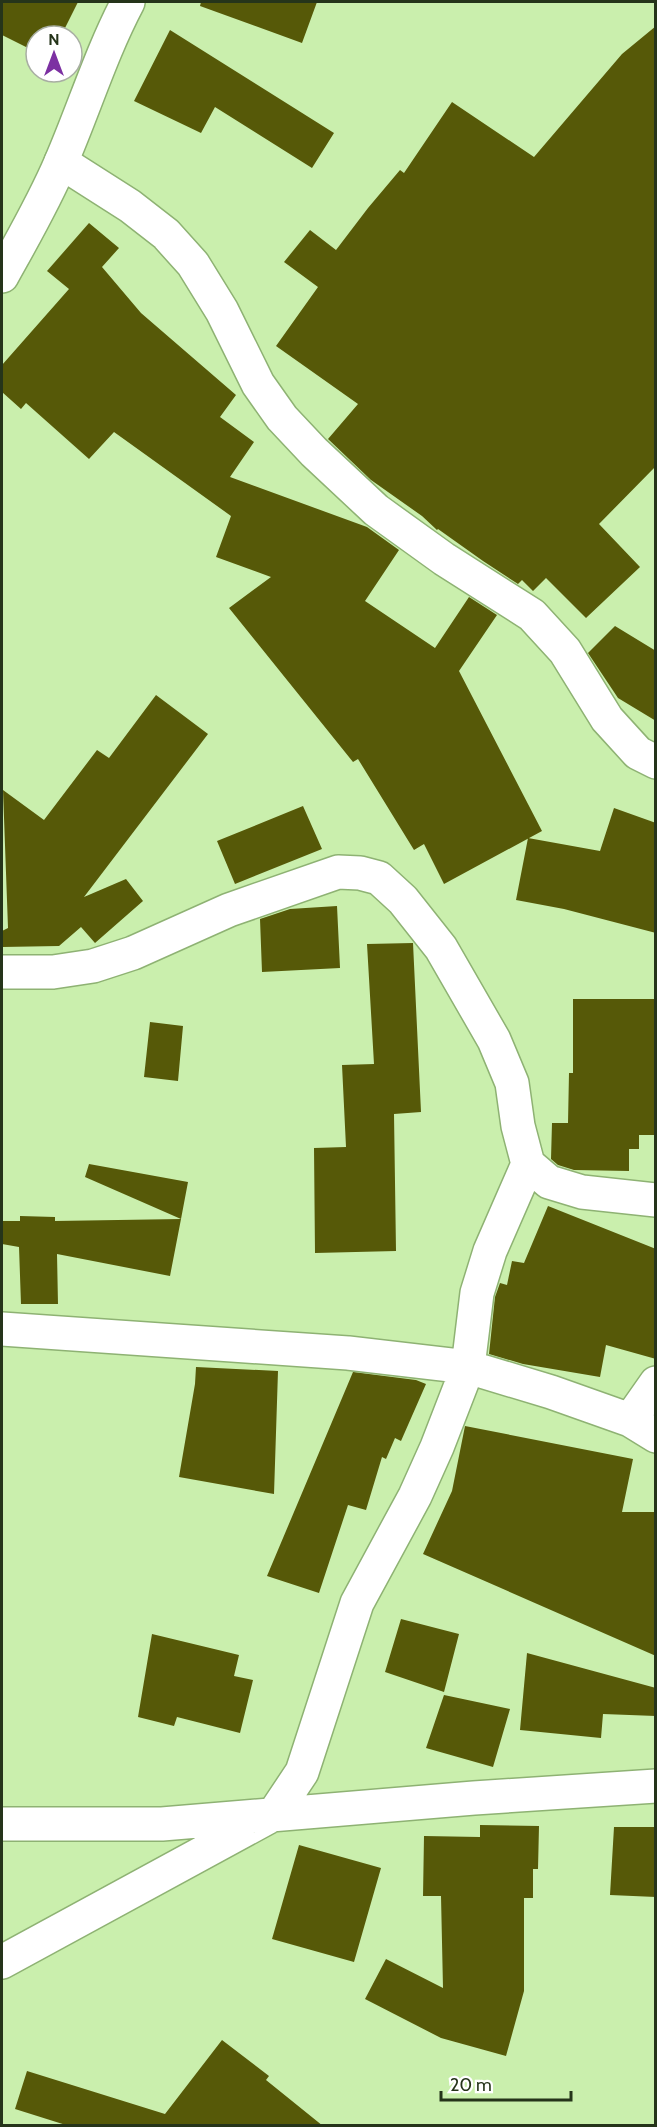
<svg xmlns="http://www.w3.org/2000/svg" width="657" height="2127" viewBox="0 0 657 2127" font-family="Cabin,sans-serif">
  <style>
    .building { fill: #565908 }
    .lines { fill: none; stroke-linecap: round; stroke-linejoin: round }
    .street-casing { stroke: #8eb273; stroke-width: 36 }
    .secondary-casing { stroke: #8eb273; stroke-width: 36 }
    .street { stroke: #fff; stroke-width: 33 }
    .secondary { stroke: #fff; stroke-width: 33 }
  </style>
  <rect width="100%" height="100%" fill="#caefad"/>
  <path class="building" d="M2,2H78L61,36H36V52L2,35Z
    M201,2H317L302,43L200,6Z
    M656,26V466L599,524L640,567L586,618L546,578L533,591L522,580L518,584L483,561L438,529L437,530L422,516L371,480L328,439L358,404L276,346L318,287L284,262L310,230L336,250L368,208L400,170L404,173L452,102L534,157L622,54Z
    M170,30L334,133L312,168L215,107L201,133L134,101Z
    M89,223L119,248L102,267L141,313L236,395L220,417L254,442L230,477L367,527L399,550L365,601L435,648L469,597L497,615L459,671L542,831L444,884L424,844L414,850L358,759L353,762L229,608L271,577L216,557L231,516L114,432L89,459L26,403L21,409L2,392V365L69,289L47,271Z
    M615,626L656,651V721L618,698L588,653Z
    M156,695L208,734L84,897L126,879L143,901L95,943L81,927L59,946L2,947V931L8,928L3,790L44,820L97,750L109,758Z
    M303,806L322,849L235,884L217,841Z
    M614,808L656,823V933L564,909L516,900L528,838L600,851Z
    M337,906L340,968L262,972L260,919L290,909Z
    M413,943L421,1112L394,1114L396,1251L315,1253L314,1148L346,1147L342,1065L374,1064L367,944Z
    M573,999H656V1135H639V1149H629V1171L574,1170L558,1165L551,1159L552,1123H568L569,1073H573Z
    M150,1022L183,1026L178,1081L144,1077Z
    M89,1164L188,1182L181,1219L85,1177Z
    M548,1206L656,1249V1359L606,1345L600,1377L523,1364L489,1354L495,1297L500,1283L507,1285L512,1261L524,1263Z
    M20,1216L55,1217V1221L181,1219L170,1276L57,1254L58,1304H21L19,1247L2,1244V1221H20Z
    M196,1367L278,1371L274,1494L179,1477L195,1384Z
    M353,1372L416,1380L426,1384L401,1441L395,1438L386,1459L382,1457L366,1510L348,1505L319,1593L267,1576Z
    M465,1426L633,1459L622,1512H656V1656L423,1554L452,1491Z
    M401,1619L459,1634L444,1692L385,1672Z
    M152,1634L239,1655L234,1676L253,1680L240,1733L177,1717L174,1726L138,1717Z
    M527,1653L656,1688V1716L603,1714L601,1738L520,1730Z
    M444,1695L510,1709L493,1767L426,1748Z
    M480,1825L539,1826L538,1869H533V1898H524V1991L506,2056L441,2038L365,1999L386,1959L443,1988L441,1896H423L424,1836L480,1837Z
    M614,1827H656V1897L610,1895Z
    M299,1845L381,1868L354,1962L272,1939Z
    M222,2040L269,2076L266,2080L323,2126H69L15,2109L27,2071L165,2114Z"/>
  <g class="lines">
    <g class="street-casing">
      <path id="street" d="M61,162L130,206L166,234L193,264L222,311L258,384L282,418L314,452L376,510L444,559L532,615L565,651L607,719L638,753L656,762
        M2,972H53L93,966L133,953L229,910L338,872L360,873L379,878L403,900L441,948L494,1040L512,1083L518,1126L528,1164L549,1182L582,1192L656,1200
        M2,1329L348,1353L468,1367L551,1392L630,1420L656,1436
        M630,1420L656,1383
        M2,1824H162L474,1798L656,1786
        M2,1962L274,1814L302,1772L357,1603L415,1496L437,1447L468,1367L477,1293L490,1251L528,1164"/>
    </g>
    <g class="secondary-casing">
      <path id="secondary" d="M2,276C23,238 44,202 61,162C84,109 101,53 128,2"/>
    </g>
    <use href="#street" class="street"/>
    <use href="#secondary" class="secondary"/>
  </g>
  <rect width="657" height="2127" fill="none" stroke="#25341a" stroke-width="6"/>
  <g transform="translate(54 54)"><circle r="28" fill="#ffffff" stroke="#a8aea3" stroke-width="1.5"/>
  <path d="M0-4.5L10 22L0 15L-10 22Z" fill="#7c30a2"/>
  <text y="-9" font-size="16" font-weight="bold" text-anchor="middle" fill="#25341a">N</text>
  </g>
  <path d="M441 2091v9h130v-9" fill="none" stroke="#25341a" stroke-width="3"/>
  <text x="450" y="2091" font-size="18" fill="#25341a" stroke="#ffffff" stroke-width="4.5" paint-order="stroke">20 m</text>
</svg>
